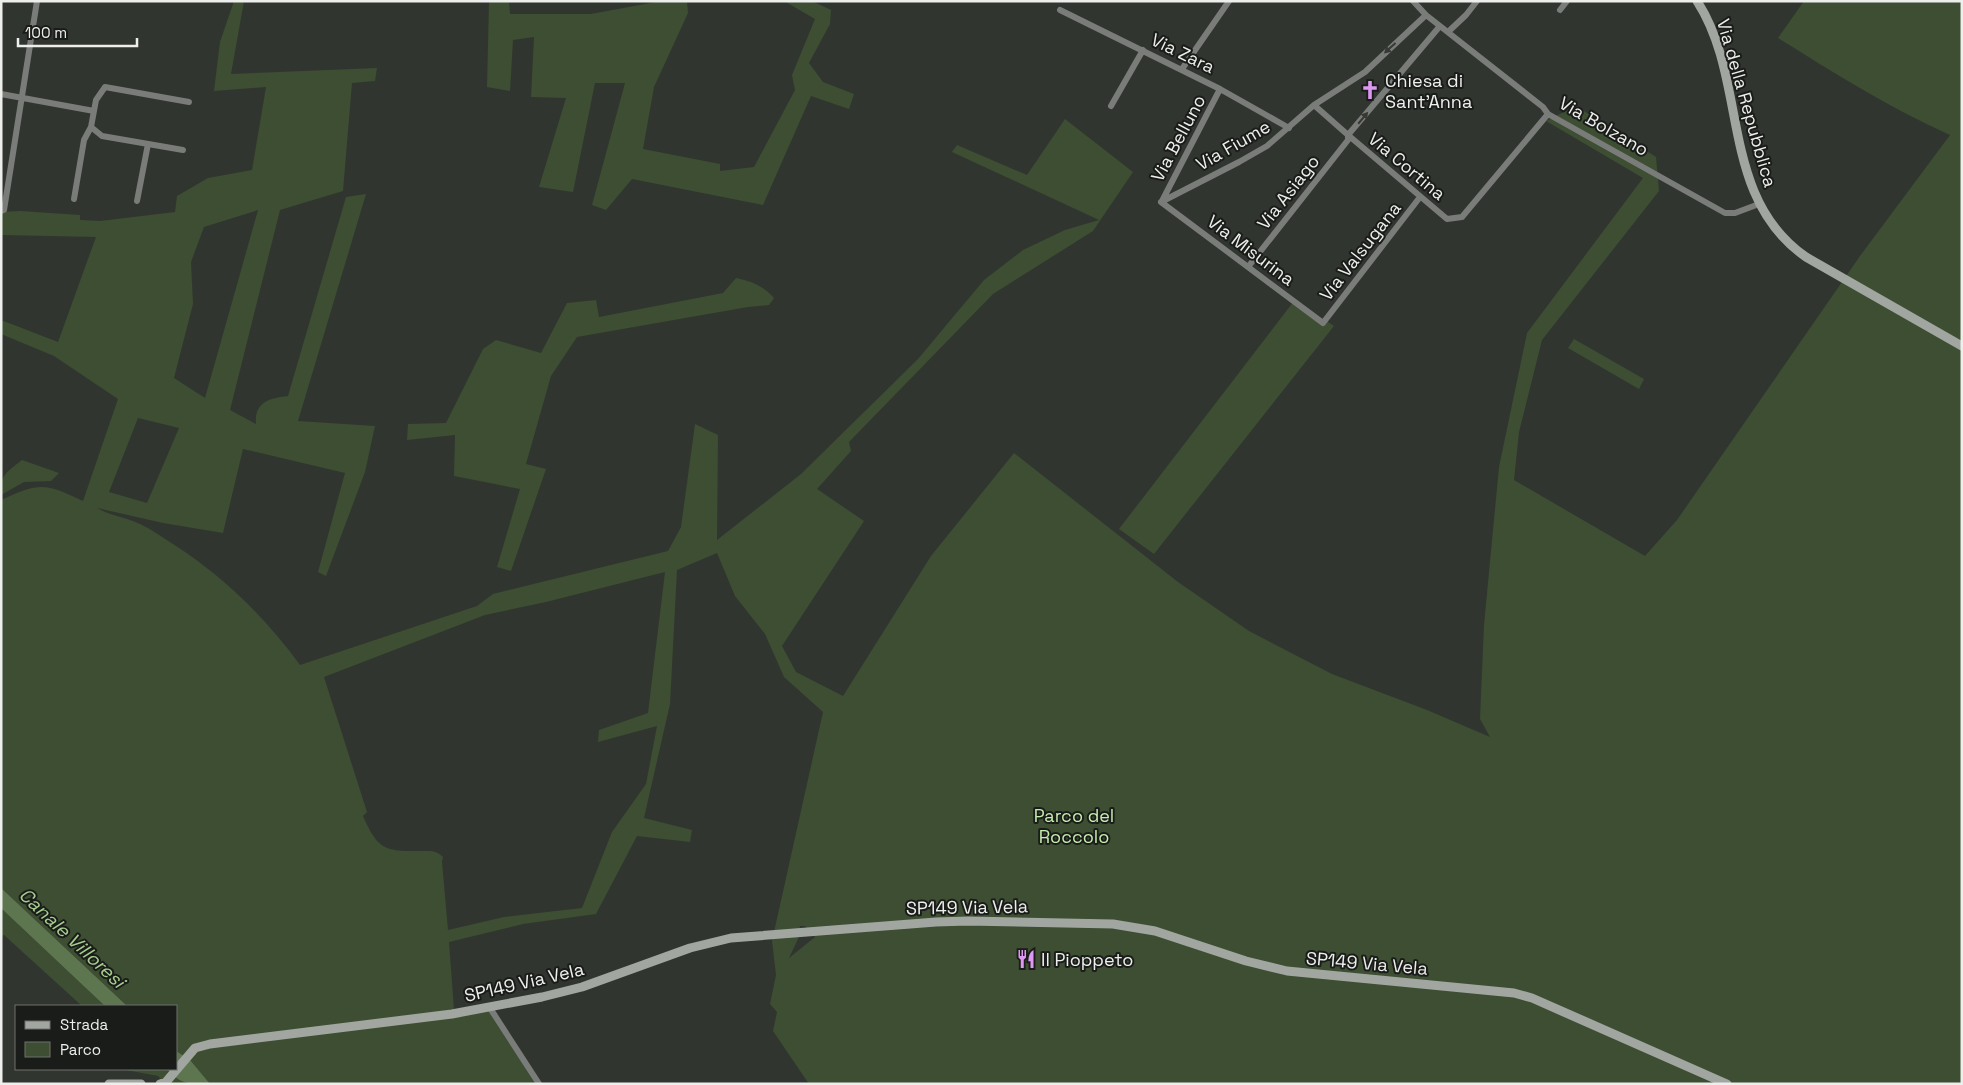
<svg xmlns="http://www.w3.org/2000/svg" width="1963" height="1085" viewBox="0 0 1963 1085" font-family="'Space Grotesk',sans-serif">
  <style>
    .green { fill: #3d4e33; fill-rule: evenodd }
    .water { fill: #5e7650 }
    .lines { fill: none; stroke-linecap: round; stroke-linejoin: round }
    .street { stroke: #7a7c79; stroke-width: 6 }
    .secondary { stroke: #a2a6a1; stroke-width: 9 }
    .oneway { fill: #373936 }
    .labels { text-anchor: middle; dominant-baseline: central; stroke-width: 4; stroke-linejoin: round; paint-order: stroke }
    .street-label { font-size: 18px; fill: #edefec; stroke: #1a1c19 }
    .poi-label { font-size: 18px; fill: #edefec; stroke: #1a1c19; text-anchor: start }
    .park-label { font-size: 18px; fill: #c5edae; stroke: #1a1c19 }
    .water-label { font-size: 19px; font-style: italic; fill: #a6cd8f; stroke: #1a1c19 }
  </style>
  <rect width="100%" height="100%" fill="#31352f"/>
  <path class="green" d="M234,1H244L231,74L377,68L375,81L352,83L343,191L280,210L230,410L256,424C254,402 270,398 288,396L346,197L366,194L298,421L375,426L365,472L326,576L318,572L345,473L243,449L223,533L163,523L97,508C111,516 126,517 140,524C151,529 162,537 173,544C223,576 265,617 300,665L477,606L493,594L668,551L681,527L695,424L718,435L717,540L801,474L918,359L984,280L1023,250L1065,230L1099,220L952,152L957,145L1027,175L1065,119L1133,172L1093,231L993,294L849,442L851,451L817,489L864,521L782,646L796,672L843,696L931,556L1014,453L1178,582L1249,631L1332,674L1427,710L1490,737L1480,719L1484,625L1499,467L1527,333L1643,178L1546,121L1576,106L1656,157L1659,191L1542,340L1519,432L1514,480L1645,556L1677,520L1860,256L1950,135C1890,108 1834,73 1778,38L1804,1H1962V1084H809L773,1031L777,1012L770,1004L776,975L772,941L823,712L784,677L765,634L735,596L717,553L677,570L670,704L644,818L692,830L690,842L637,836L596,914L523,924L449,942L454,1010L485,1004L535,1084H163L165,1083L158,1076L126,1070L176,1069V1006H82L4,935L1,936V500C40,482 45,483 83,501L118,399L54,356L1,334V320L58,342L96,237L1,235V212L20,211L80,215V220L100,221L175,212L177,196L208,178L252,170L266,87L214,91L220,42ZM258,210L205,398L174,378L193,304L191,262L204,227ZM138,418L179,428L147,503L109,492ZM665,572L648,713L599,730L598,742L657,726L646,784L612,832L582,908L504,917L448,930L442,862L443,857C437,851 432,851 425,851C387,851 379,853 363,816L367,812L324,677L485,615L546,602ZM800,926H805L815,937L789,958L798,939Z
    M489,1H509L510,14H591L661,1H687L688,13L654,87L643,149L720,164V171L754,167L795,90L792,75L815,19L784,1H812L831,10L830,24L809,63L823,82L854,94L849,109L811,96L763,205L632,179L606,210L592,205L625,83H595L573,192L539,187L566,98L531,97L534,37L513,40L510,91L487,87Z
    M736,278C753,282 762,285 774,298L769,305L748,307L577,337L551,376L526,464L546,469L511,571L497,567L520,489L454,476L455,435L407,440L408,424L446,423L483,349L496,340L541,353L567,303L596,300L599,317L723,293Z
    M1294,301L1322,323L1325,320L1334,326L1154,554L1119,529Z
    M1574,339L1644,379L1639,389L1568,348Z
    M22,460L59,473L51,481L24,482L1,495C1,473 6,473 22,460Z"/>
  <path class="water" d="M1,888L127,1006H105L1,908Z
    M176,1051L190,1060L210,1084C189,1084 181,1085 167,1069H176Z"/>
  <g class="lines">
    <path class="street" d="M1413,1L1426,15L1543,107L1548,114L1725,213H1735L1759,204
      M1060,10L1220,89L1289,128
      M1560,10L1567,1
      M1426,15L1365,72L1314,105L1348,135L1440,26
      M1448,32L1466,15L1477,1
      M1182,69L1229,1
      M1,94L94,111
      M1111,106L1143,50
      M1348,135L1447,219L1462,217L1548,114
      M183,150L102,136L91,127L96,100L105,87L189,102
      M74,199L84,140L91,127
      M137,201L148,144
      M1162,201L1220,89
      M1161,202L1323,323L1420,197
      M1161,202L1239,162L1267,146L1314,105
      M1,211L4,210L37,1
      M1248,267L1348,140V135
      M490,1008L539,1084"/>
    <path class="secondary" d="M1697,1C1749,81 1718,196 1806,257L1962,346
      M109,1084H141
      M160,1084L166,1082L195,1048L210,1044L452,1014L542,997L582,987L690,948L731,938L936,922L968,921L1113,924L1155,931L1246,961L1287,971L1514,993L1532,998L1727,1084"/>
  </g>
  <defs><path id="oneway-solid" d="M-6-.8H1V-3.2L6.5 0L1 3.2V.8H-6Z" transform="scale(1.25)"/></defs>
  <g class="oneway">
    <use href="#oneway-solid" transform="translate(1390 48) rotate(138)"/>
    <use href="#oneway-solid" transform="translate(1363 118) rotate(-50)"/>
  </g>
  <defs>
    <g id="church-bare" transform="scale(1.5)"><path d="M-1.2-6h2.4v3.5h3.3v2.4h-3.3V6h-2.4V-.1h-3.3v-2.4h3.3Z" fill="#de98f2" stroke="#1a1c19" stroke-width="2.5" paint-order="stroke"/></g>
    <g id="restaurant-bare" transform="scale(1.5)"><path d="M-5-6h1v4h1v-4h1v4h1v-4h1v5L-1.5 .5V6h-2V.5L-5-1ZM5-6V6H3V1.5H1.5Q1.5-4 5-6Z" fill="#de98f2" stroke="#1a1c19" stroke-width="2.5" paint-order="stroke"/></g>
  </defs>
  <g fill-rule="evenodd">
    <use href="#church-bare" x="1370" y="90"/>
    <use href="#restaurant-bare" x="1026" y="959"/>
  </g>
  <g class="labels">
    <g class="street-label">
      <text transform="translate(1183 53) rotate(26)">Via Zara</text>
      <text transform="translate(1747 103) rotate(74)">Via della Repubblica</text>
      <text transform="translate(1604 126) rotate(30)">Via Bolzano</text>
      <text transform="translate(1178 138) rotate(-62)">Via Belluno</text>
      <text transform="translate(1233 145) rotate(-30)">Via Fiume</text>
      <text transform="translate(1407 166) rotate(40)">Via Cortina</text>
      <text transform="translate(1288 192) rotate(-52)">Via Asiago</text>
      <text transform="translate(1251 250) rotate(37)">Via Misurina</text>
      <text transform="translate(1360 251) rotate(-52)">Via Valsugana</text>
      <text transform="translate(967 907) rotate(-1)">SP149 Via Vela</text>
      <text transform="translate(1367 963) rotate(5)">SP149 Via Vela</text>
      <text transform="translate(524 982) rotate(-13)">SP149 Via Vela</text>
    </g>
    <g class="poi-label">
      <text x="1385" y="80">Chiesa di<tspan x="1385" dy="21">Sant'Anna</tspan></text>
      <text x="1041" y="959">Il Pioppeto</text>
    </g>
    <g class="park-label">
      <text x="1074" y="815">Parco del<tspan x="1074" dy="21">Roccolo</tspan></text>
    </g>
    <g class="water-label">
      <text transform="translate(72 938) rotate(43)">Canale Villoresi</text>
    </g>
  </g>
  <rect width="1963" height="1085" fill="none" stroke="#edefec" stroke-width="5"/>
  <rect x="15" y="1005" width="162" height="65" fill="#1a1c19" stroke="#6e706d"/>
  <rect x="25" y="1021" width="25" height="8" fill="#a2a6a1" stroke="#6e706d"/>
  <text x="60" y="1030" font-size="15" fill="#edefec">Strada</text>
  <rect x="25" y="1042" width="25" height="15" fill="#3d4e33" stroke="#6e706d"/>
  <text x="60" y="1055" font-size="15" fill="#edefec">Parco</text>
  <path d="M18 38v8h119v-8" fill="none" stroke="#edefec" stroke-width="2.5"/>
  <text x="25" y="38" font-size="15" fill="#edefec" stroke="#1a1c19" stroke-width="4" paint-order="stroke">100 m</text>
</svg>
